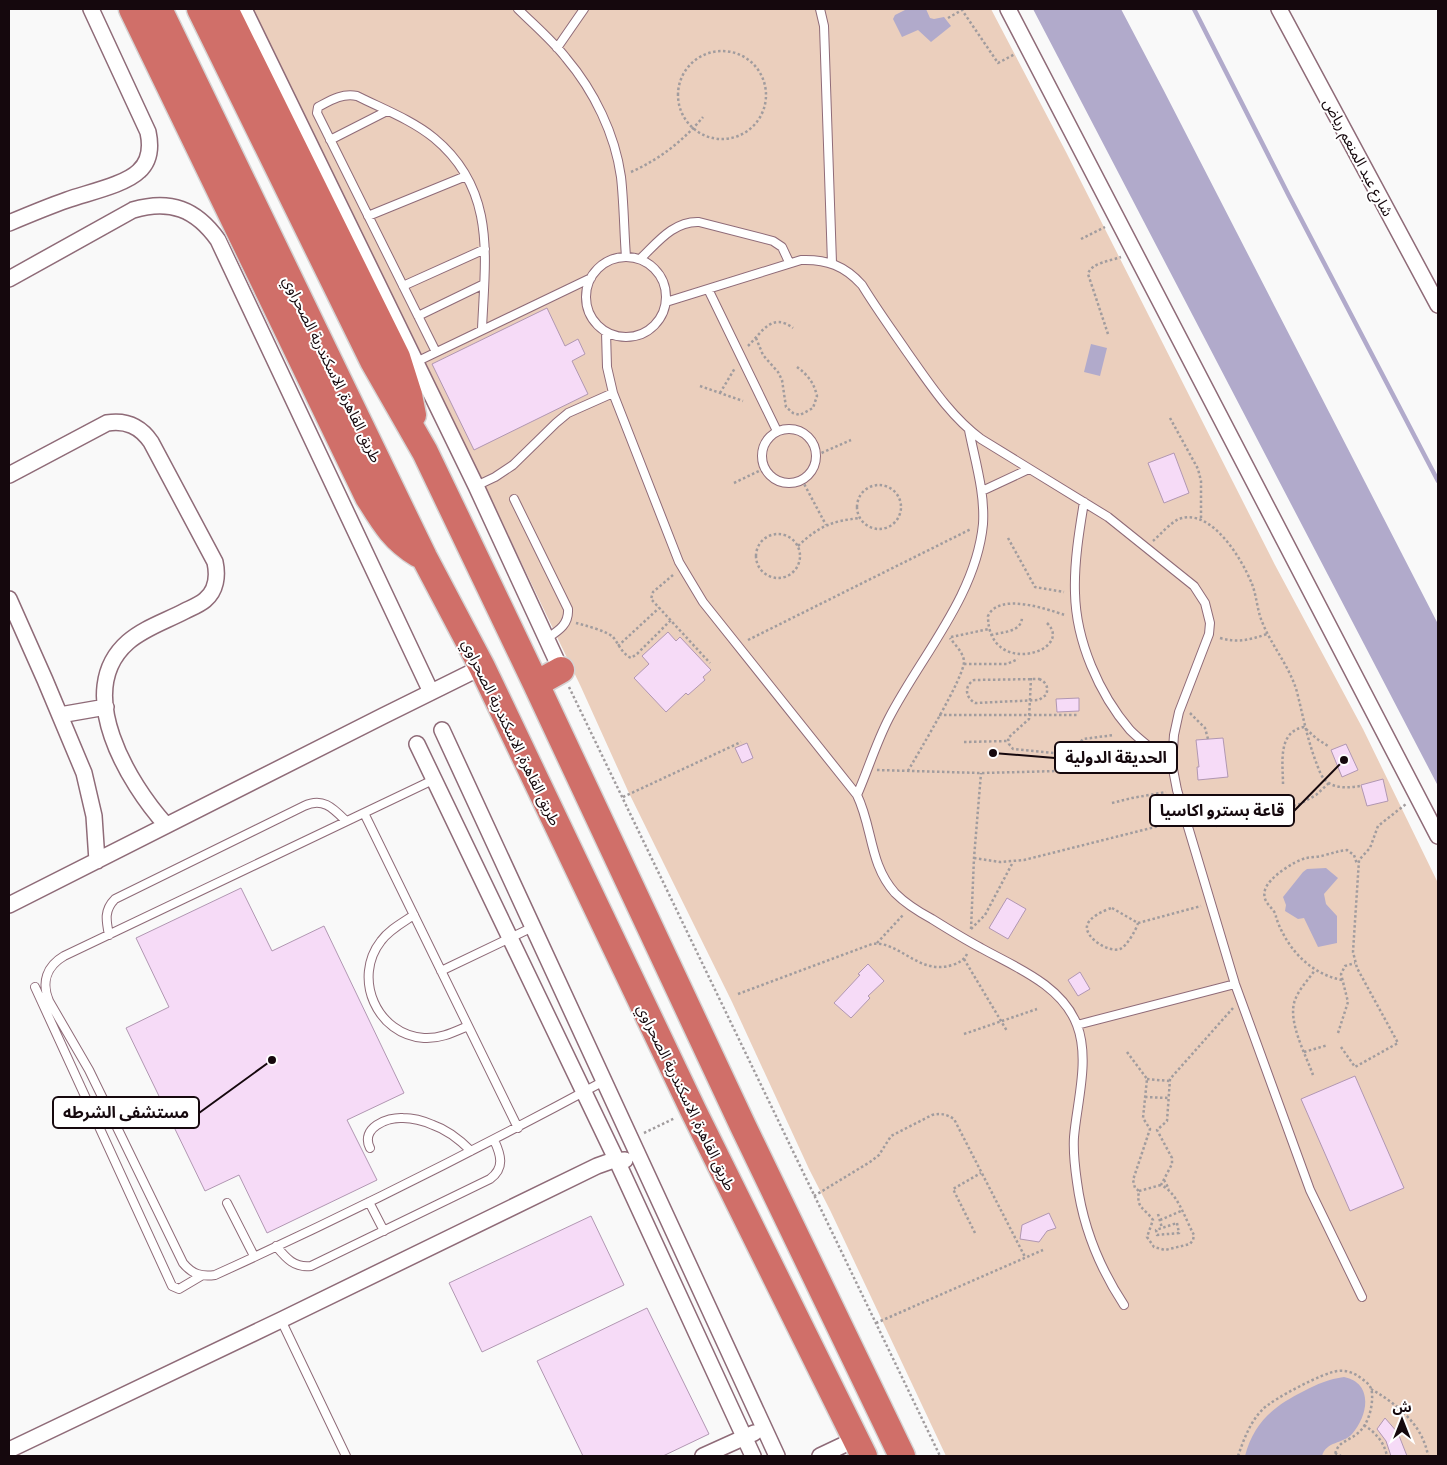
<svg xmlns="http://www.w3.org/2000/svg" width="1447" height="1465" viewBox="0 0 1447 1465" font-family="'Exo 2','Noto Sans Arabic',sans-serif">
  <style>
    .green { fill: #ebcfbd }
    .water { fill: #b1aacb }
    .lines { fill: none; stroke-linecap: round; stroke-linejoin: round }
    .stream { stroke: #b1aacb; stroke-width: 4.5 }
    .building { fill: #f6dbf7; stroke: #b197b2 }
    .service-casing { stroke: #8f6b78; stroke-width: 10 }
    .minor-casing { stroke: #8f6b78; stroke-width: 18 }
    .motorway-casing { stroke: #d5d3d3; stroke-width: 29 }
    .path { stroke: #a19c9e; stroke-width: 2.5; stroke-dasharray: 2.5 2.5; stroke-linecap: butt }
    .service { stroke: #fff; stroke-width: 8 }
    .minor { stroke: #fff; stroke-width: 15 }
    .motorway { stroke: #d06f69; stroke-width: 26 }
    .labels { text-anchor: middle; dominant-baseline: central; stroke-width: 4; stroke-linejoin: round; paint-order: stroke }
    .street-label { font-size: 15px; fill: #15080d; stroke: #fff }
    .leader { fill: none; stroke: #15080d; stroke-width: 2 }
    .callout-dot { fill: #15080d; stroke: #fff; stroke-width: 2 }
    .callout { fill: #fff; stroke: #15080d; stroke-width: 2 }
    .callout-label { font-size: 16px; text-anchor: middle; font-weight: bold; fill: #15080d }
  </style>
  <rect width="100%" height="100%" fill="#f9f9f9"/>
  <path class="green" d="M251,9H991L1066,152L1275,565L1363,729L1438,883V1456H946L830,1210L809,1169L732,1002L628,791L581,687L417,345Z"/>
  <path class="water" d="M907,9H926L930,18L934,19L944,17L951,26L931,42L918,30L902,37L893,19L895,15Z
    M1033,9H1121L1163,89L1438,624V786Z
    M1091,344L1107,348L1100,376L1084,372Z
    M1326,868L1338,878L1324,894L1326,904L1337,916V943L1318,947L1304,918L1298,919L1285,911L1286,905L1283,897L1303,872L1307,869Z
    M1344,1377C1374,1383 1368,1416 1352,1434C1343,1444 1326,1441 1322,1456H1245C1254,1422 1274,1406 1304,1391C1317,1384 1329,1379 1344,1377Z"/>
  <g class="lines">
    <path class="stream" d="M1194,9L1289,196L1438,481"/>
  </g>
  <path class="building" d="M547,308L565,346L578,339L585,354L572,361L588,394L474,450L432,364Z
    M1174,453L1189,493L1164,503L1148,463Z
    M668,632L676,641L680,637L711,670L703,677L705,680L688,695L686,693L666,712L634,678L649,664L642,656Z
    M1079,698V711L1057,712L1056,699Z
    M1223,738L1228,777L1198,780L1197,767H1199L1196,740Z
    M747,743L753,758L742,763L735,748Z
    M1346,744L1358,770L1342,777L1331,750Z
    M1383,779L1388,801L1367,806L1361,785Z
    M241,888L272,951L324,926L404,1093L347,1120L377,1180L267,1233L239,1175L205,1191L126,1028L169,1007L136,938Z
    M1007,898L1026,909L1008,939L989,928Z
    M868,964L884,981L868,996L870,998L851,1018L834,1003L860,975L858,974Z
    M1080,972L1090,989L1078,996L1068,980Z
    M1355,1076L1404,1188L1350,1211L1301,1099Z
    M1049,1213L1056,1228L1047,1231L1039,1242L1020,1239L1022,1225Z
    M591,1216L624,1285L482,1352L449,1283Z
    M647,1308L709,1434L663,1456H583L537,1361Z
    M1385,1418L1398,1433L1407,1456H1391L1386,1441L1377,1429Z"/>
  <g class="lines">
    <g class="service-casing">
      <path id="service" d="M518,9C534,25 552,40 566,58C594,91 615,134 621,177C624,204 624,231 626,257
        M820,9L824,26L832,263
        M557,48L584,9
        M330,140L387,111
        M368,216L466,176
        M586 297a40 40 0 1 1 80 0a40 40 0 1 1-80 0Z
        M640,259C657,243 673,221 699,222L773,241L782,247L789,262
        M403,286L485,249
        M708,289L777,431
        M666,302L801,260C827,259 845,266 862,285C876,308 892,330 907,352C929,383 950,416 981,439L1108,517L1194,586L1205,603L1210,623L1209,634L1179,712L1174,735L1172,764L1177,790L1235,984L1310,1190L1362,1297
        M418,316L484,284
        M606,332L607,367L613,393L679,562L703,602L857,795C873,828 869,864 895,893C906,904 919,912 932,919C948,929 964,939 981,948C1015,967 1062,985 1077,1025C1090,1059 1077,1102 1074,1137C1073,1152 1075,1168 1077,1182C1083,1228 1099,1267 1124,1305
        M436,352L317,113L318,107C331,100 342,93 357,96C383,109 412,120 434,138C497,190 485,258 482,329
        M416,362L591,278
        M762 456a27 27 0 1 1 54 0a27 27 0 1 1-54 0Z
        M476,486L495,477L513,465L556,423L568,413L613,393
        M982,491L1029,469
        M514,499L568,609C569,625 558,631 546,639
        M1084,502C1079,532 1074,563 1075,593C1076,641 1099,694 1130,730C1143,743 1157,753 1172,764
        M433,780L64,956C47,966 41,982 49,1001L89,1070L183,1263C192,1274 201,1277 215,1275C347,1215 476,1150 604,1081
        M857,795C868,770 876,743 889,718C921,656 976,596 983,524C985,492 975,461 969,430
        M364,813L518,1128
        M414,915C402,923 389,930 381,941C352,978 377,1035 424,1038C440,1039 454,1032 468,1026
        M109,935C106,920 104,910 115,899L304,806C323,797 333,808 346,821
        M441,971L533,927
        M35,987L172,1286L179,1289L201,1276
        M1077,1025L1235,984
        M370,1148C360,1128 387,1117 403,1118C413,1118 424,1121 433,1125C448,1130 460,1140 471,1151
        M369,1202L384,1231
        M227,1203L254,1256
        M276,1246C286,1258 294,1268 311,1266L490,1179C505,1168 501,1155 494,1140
        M281,1320L346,1456"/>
    </g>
    <g class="minor-casing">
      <path id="minor" d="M244,9L476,486L561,670
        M1008,9L1438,836
        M1279,9L1438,305
        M9,223C28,215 47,207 67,200C86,193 125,185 139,171C150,161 151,146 148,132L91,9
        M9,279L133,210C170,199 196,209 218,240L431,692
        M9,475L107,423C126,420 140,426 151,442L215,562C218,576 216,591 205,600C199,605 191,608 185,611C166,621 144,628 128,642C72,691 129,784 166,825
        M9,599L45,680L84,773L94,816L97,861
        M60,715L106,707
        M442,730L777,1456
        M417,744L617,1161L753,1456
        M9,905L383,716L482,667
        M9,1450L281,1320L597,1166L611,1161L625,1160
        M703,1456L754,1433
        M820,1456L856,1439"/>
    </g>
    <g class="motorway-casing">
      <path id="motorway" d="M132,9L368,497C383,521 393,539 418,554
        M159,9L424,557L482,667L693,1110L864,1456
        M200,9L373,361L425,452L536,684L743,1126L902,1456
        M225,9L397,357L409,395L413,415
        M536,684L561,670"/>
    </g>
    <path class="path" d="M948,18L962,10L998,63L1015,54
      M678 95a44 44 0 1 1 88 0a44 44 0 1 1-88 0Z
      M631,172C660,159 683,141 703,117
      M1081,239L1105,227
      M1108,334L1088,274C1091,263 1110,261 1121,257
      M756,338L763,355L778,372L782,380L786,407L793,413L800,415L813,408L817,396C814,383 808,375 797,367
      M748,346C762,332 772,312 793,328
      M700,386L743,401
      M720,393L735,368
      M1170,418L1198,469L1201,481V518
      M817,455L851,440
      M802,480L826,525
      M734,483L765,468
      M857 507a22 22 0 1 1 44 0a22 22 0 1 1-44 0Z
      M756 556a22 22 0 1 1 44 0a22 22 0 1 1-44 0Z
      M1008,538L1035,587L1064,592
      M1153,541C1161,534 1170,523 1179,519C1211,507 1242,559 1252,584C1257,597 1257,611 1263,624C1273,648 1290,667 1297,692C1303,716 1307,738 1316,762C1318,767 1320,774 1324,779C1333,789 1348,788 1360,786
      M798,546C819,526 832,521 860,518
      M673,575L653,592L651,599L710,663
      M576,623C584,625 607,631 613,637C619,644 621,653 631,658L637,654L671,620
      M1047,623C1076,651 988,679 988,616C999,592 1046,609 1065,615
      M991,635C1003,632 1022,632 1022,617
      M951,637L989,629
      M1220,638C1237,643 1250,640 1267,634
      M748,640L971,529
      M618,646L659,608
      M964,664H1007L1018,659
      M1031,678L1029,719L1008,738L1009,744L1013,749L1065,754L1073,751L1083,739L1114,735
      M1039,679C1046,682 1049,687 1046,695L1039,700L975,703C965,697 964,686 974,680Z
      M569,687L940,1456
      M1190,713L1205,728L1208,739
      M939,715H1079
      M964,742L1008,741
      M877,770L981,773L1059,771L1154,765
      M908,771C918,753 965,676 964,661C963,652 955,645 950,638
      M1283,784C1283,764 1277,732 1304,727L1317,739L1328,746
      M623,797L741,742
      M1112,803L1132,798L1166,792
      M1216,826L1300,804L1316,795L1329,783
      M974,858L1000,862L1024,860L1175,822
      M1112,908L1138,923C1136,930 1127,946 1120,949C1109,953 1085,938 1087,926C1088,918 1104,910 1112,908Z
      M1138,923L1201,906
      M971,929L974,858L981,773
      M971,929L985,915L1013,862
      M877,943L903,915
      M964,959L1007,1031
      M1342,980C1311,974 1288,950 1277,920C1275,916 1277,918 1275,913C1270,905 1262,901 1265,890C1268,878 1294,861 1306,858C1312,857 1319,857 1325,855C1333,853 1339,851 1347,850L1354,855L1357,864
      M738,994L872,944C899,940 919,976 952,965C959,963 964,960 967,954
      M1338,1033L1348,1002L1341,974L1345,966L1355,963
      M964,1034L1037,1009
      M1341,1047L1355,1067L1398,1043L1357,968L1353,952L1359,860L1370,848L1378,826L1406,804
      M1127,1052L1147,1079L1143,1118L1150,1129L1133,1180L1135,1188L1139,1191C1136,1209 1144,1207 1153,1220L1147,1237L1154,1247L1165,1250L1190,1244L1193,1240L1194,1235C1185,1219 1178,1193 1161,1185L1172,1164V1158L1157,1130L1167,1121L1170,1079L1233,1008
      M1304,1052L1328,1045
      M1313,1075C1306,1055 1287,1021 1295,1000C1299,989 1309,979 1315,970
      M1147,1079L1169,1081
      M1145,1097L1168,1098
      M644,1133L675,1118
      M1164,1180L1169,1189
      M1139,1191L1161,1185
      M814,1196L870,1162L879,1155L891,1136L932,1115C941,1113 946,1114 954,1119L1025,1257
      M1158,1214L1162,1228
      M1160,1220L1181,1211
      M1177,1223L1179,1233L1157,1235L1156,1230Z
      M975,1233L953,1189L981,1173
      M876,1323L1043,1250
      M1371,1389C1397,1404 1423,1425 1428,1456
      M1364,1425C1376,1433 1384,1442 1387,1456
      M1335,1453L1341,1456
      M1238,1456C1244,1439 1250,1422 1263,1409C1273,1399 1324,1372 1338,1371C1347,1370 1355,1373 1362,1379C1368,1383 1372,1387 1372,1394C1373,1407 1368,1425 1358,1433C1349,1441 1336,1442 1335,1456"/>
    <use href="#service" class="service"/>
    <use href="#minor" class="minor"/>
    <use href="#motorway" class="motorway"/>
  </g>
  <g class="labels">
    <g class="street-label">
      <text transform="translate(1359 157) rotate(62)">شارع عبد المنعم رياض</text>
      <text transform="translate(333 369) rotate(64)">طريق القاهرة, الاسكندرية الصحراوي</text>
      <text transform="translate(512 732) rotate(64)">طريق القاهرة, الاسكندرية الصحراوي</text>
      <text transform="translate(687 1097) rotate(64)">طريق القاهرة, الاسكندرية الصحراوي</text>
    </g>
  </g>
  <path class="leader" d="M993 753L1055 758M1344 760L1294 811M272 1060L199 1113"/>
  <g class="callout-dot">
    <circle cx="993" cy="753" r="5"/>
    <circle cx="1344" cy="760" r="5"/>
    <circle cx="272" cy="1060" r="5"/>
  </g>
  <g class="callout">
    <rect x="1055" y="742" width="122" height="31" rx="5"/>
    <rect x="1150" y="795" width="144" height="31" rx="5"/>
    <rect x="53" y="1097" width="146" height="31" rx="5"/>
  </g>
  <g class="callout-label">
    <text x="1116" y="763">الحديقة الدولية</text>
    <text x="1222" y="816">قاعة بسترو اكاسيا</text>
    <text x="126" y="1118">مستشفى الشرطه</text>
  </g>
  <rect width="1447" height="1465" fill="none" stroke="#15080d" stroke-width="20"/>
  <g transform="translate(1402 1420)" stroke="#ffffff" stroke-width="4" paint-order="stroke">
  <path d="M0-4L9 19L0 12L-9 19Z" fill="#15080d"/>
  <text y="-8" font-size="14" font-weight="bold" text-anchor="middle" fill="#15080d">ش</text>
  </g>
</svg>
